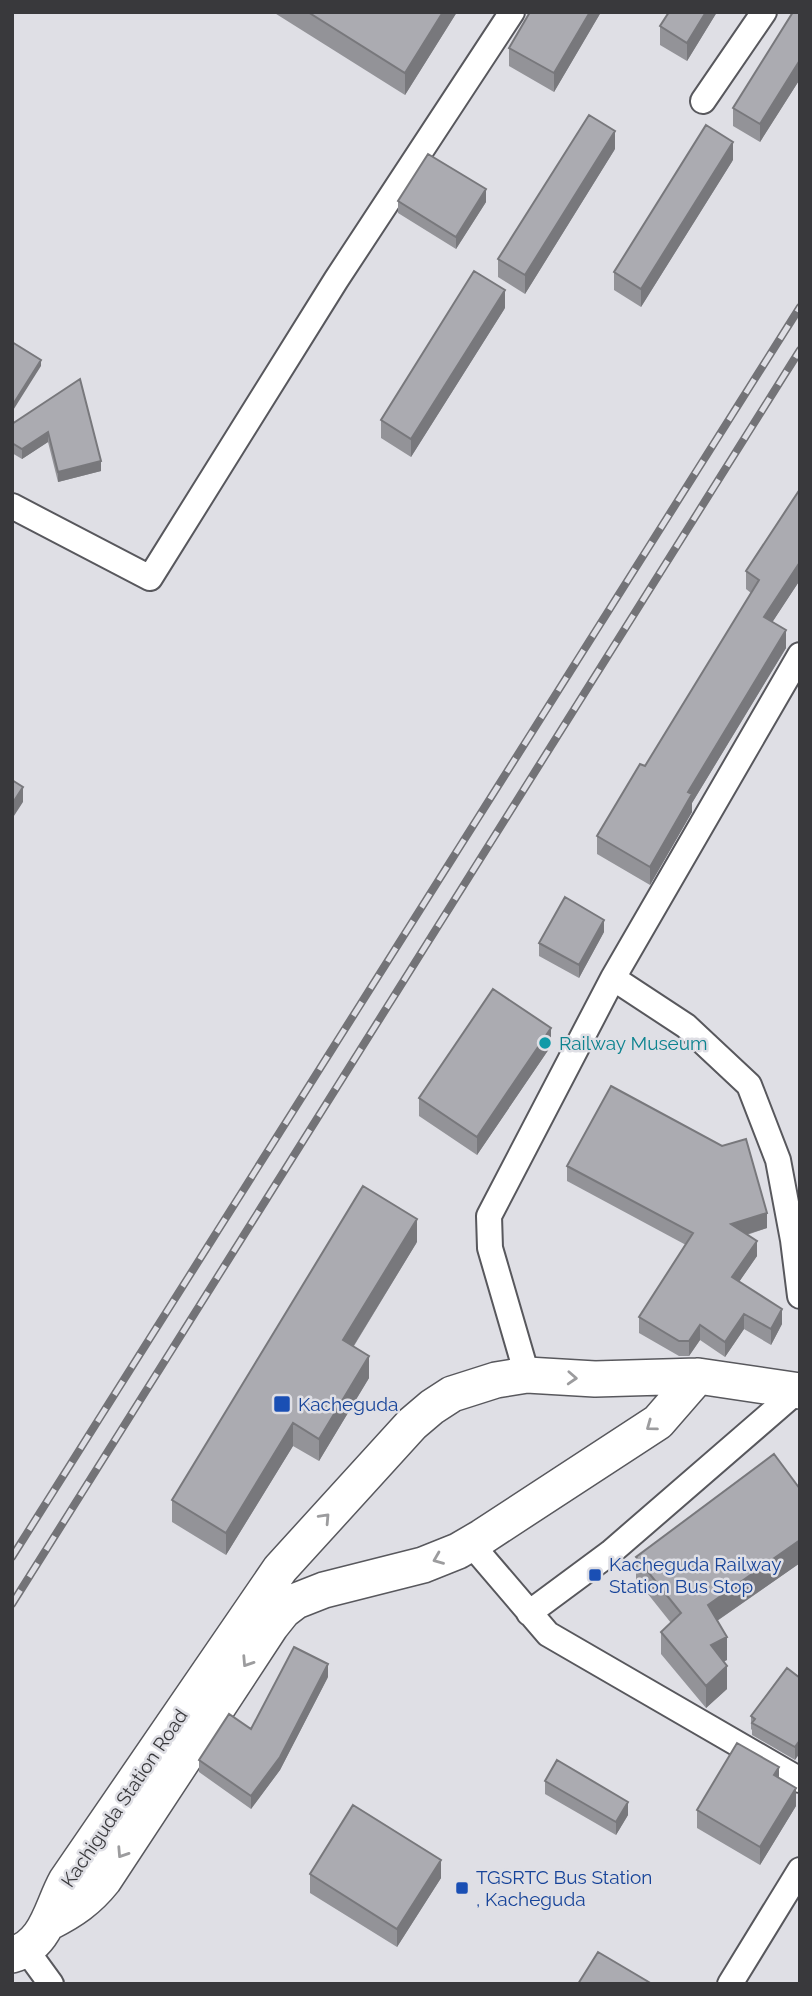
<svg xmlns="http://www.w3.org/2000/svg" width="812" height="1996" viewBox="0 0 812 1996" font-family="Raleway,sans-serif">
  <style>
    .lines { fill: none; stroke-linecap: round; stroke-linejoin: round }
    .street-casing { stroke: #58585d; stroke-width: 28 }
    .secondary-casing { stroke: #58585d; stroke-width: 38 }
    .street { stroke: #fff; stroke-width: 24 }
    .secondary { stroke: #fff; stroke-width: 35 }
    .rail-casing { stroke: #737377; stroke-width: 8 }
    .rail { stroke: #dfdfe5; stroke-width: 5; stroke-dasharray: 16; stroke-linecap: butt }
    .wall { fill: #939398 }
    .shaded-wall { fill: #78787c }
    .building { fill: #ababb1; stroke: #78787c; stroke-width: 2 }
    .oneway { stroke: #9c9c9e }
    .culture-dot { fill: #0f9aa8; stroke: #dfdfe5; stroke-width: 2.5 }
    .transit-dot { fill: #1a4fb4; stroke: #dfdfe5; stroke-width: 2.5 }
    .labels { text-anchor: middle; dominant-baseline: central; stroke-width: 5; stroke-linejoin: round; paint-order: stroke }
    .culture-label { font-size: 19px; fill: #0d838f; stroke: #dfdfe5; text-anchor: start }
    .transit-label { font-size: 19px; fill: #164399; stroke: #dfdfe5; text-anchor: start }
    .street-label { font-size: 19px; fill: #39393c; stroke: #dfdfe5 }
  </style>
  <rect width="100%" height="100%" fill="#dfdfe5"/>
  <g class="lines">
    <g class="street-casing">
      <path id="street" d="M703,101L764,12
        M12,506L150,578L336,280L512,12
        M613,978L686,1026L749,1085L778,1160L793,1240L800,1296
        M527,1375L490,1248L489,1216L613,978L800,655
        M471,1544L548,1634L800,1780
        M529,1613L610,1553L796,1392
        M27,1951L51,1984
        M730,1984L800,1870"/>
    </g>
    <g class="secondary-casing">
      <path id="secondary" d="M50,1922C72,1911 88,1900 104,1880L271,1626L283,1611L296,1601L324,1590L423,1565L458,1551L482,1537L658,1422L698,1376
        M12,1955C47,1945 51,1908 66,1881L280,1569L412,1424L432,1407L452,1394L496,1380L527,1375L595,1379L698,1376L800,1391"/>
    </g>
    <use href="#street" class="street"/>
    <use href="#secondary" class="secondary"/>
    <g class="rail-casing">
      <path id="rail" d="M12,1557L800,307
        M12,1604L800,350"/>
    </g>
    <use href="#rail" class="rail"/>
  </g>
  <path class="wall" d="M273,12H457L405,95Z
    M601,12L554,92L509,66V48Z
    M669,12H717L687,61L660,45V26Z
    M800,12V79L760,142L733,126V108Z
    M615,149L525,294L498,277V259Z
    M733,160L641,307L614,290V272Z
    M398,201L486,202L456,249L398,213Z
    M505,308L411,457L381,438V420Z
    M80,379L101,471L58,482L48,442L22,459L12,453V424Z
    M800,489V580L772,622L786,648L692,803V812L650,885L597,854V836L645,766L751,593L746,589V571Z
    M604,932L579,978L539,956V943Z
    M551,1046L477,1155L419,1116V1098Z
    M567,1166L767,1228L747,1235L757,1256L739,1282L782,1324L771,1345L744,1329L725,1357L700,1340L689,1356H679L639,1333V1317L686,1245L567,1181Z
    M417,1242L354,1346L369,1378L319,1461L293,1446L226,1555L172,1522V1500Z
    M800,1489V1563L717,1621L727,1660L723,1661L727,1689L706,1708L661,1654V1632L671,1623L636,1579V1557Z
    M328,1677L280,1770L251,1809L199,1772V1760L251,1729Z
    M800,1678L795,1760L752,1735V1730L751,1729V1716Z
    M779,1778L796,1806L760,1865L697,1828V1810Z
    M545,1781L628,1815L616,1835L545,1794Z
    M310,1874L441,1878L397,1947L310,1893Z"/>
  <path class="shaded-wall" d="M443,12H457L405,95V73Z
    M590,12H601L554,92V73Z
    M706,12H717L687,61V43Z
    M800,60V79L760,142V124Z
    M615,131V149L525,294V275Z
    M733,142V160L641,307V289Z
    M486,189V202L456,249V237Z
    M505,290V308L411,457V439Z
    M41,360V366L12,412V406Z
    M48,432V442L22,459V449Z
    M101,461V471L58,482V472Z
    M800,562V580L764,635V617Z
    M786,630V648L692,803V812L650,885V867L688,792Z
    M23,787V802L12,819V804Z
    M604,920V932L579,978V965Z
    M551,1028V1046L477,1155V1137Z
    M767,1213V1228L731,1239V1224Z
    M417,1219V1242L343,1363V1340Z
    M757,1241V1256L732,1292V1277Z
    M782,1309V1324L771,1345V1329Z
    M744,1314V1329L725,1357V1342Z
    M700,1325V1340L689,1356V1341Z
    M369,1356V1378L319,1461V1439Z
    M293,1423V1446L226,1555V1533Z
    M800,1540V1563L708,1627V1605Z
    M727,1637V1660L711,1668V1645Z
    M328,1664V1677L280,1770L251,1809V1796Z
    M727,1666V1689L706,1708V1686Z
    M800,1740V1753L795,1760V1747Z
    M779,1767V1785L774,1775Z
    M796,1788V1806L760,1865V1847Z
    M628,1802V1815L616,1835V1822Z
    M441,1860V1878L397,1947V1929Z"/>
  <path class="building" d="M308,12H443L405,73Z
    M530,12H590L554,73L509,48Z
    M669,12H706L687,43L660,26Z
    M793,12H800V60L760,124L733,108Z
    M589,115L615,131L525,275L498,259Z
    M706,125L733,142L641,289L614,272Z
    M428,154L486,189L456,237L398,201Z
    M474,271L505,290L411,439L381,420Z
    M12,342L41,360L12,406Z
    M80,379L101,461L58,472L48,432L22,449L12,443V424Z
    M800,489V562L764,617L786,630L688,792L692,794L650,867L597,836L640,764L645,766L759,580L746,571Z
    M12,780L23,787L12,804Z
    M565,897L604,920L579,965L539,943Z
    M493,989L551,1028L477,1137L419,1098Z
    M611,1086L722,1146L746,1139L767,1213L731,1224L757,1241L732,1277L782,1309L771,1329L744,1314L725,1342L700,1325L689,1341H679L639,1317L693,1233L567,1166Z
    M363,1186L417,1219L343,1340L369,1356L319,1439L293,1423L226,1533L172,1500Z
    M774,1454L800,1489V1540L708,1605L727,1637L711,1645L727,1666L706,1686L661,1632L681,1613L636,1557Z
    M294,1647L328,1664L280,1757L251,1796L199,1760L229,1714L251,1729Z
    M787,1668L800,1678V1740L795,1747L752,1723L755,1719L751,1716Z
    M737,1743L779,1767L774,1775L796,1788L760,1847L697,1810Z
    M557,1760L628,1802L616,1822L545,1781Z
    M353,1805L441,1860L397,1929L310,1874Z
    M598,1952L652,1984H578Z"/>
  <defs><path id="oneway-chevron" d="M-2-3.5L2.5 0L-2 3.5" fill="none" stroke-width="1.6" stroke-linecap="round" stroke-linejoin="round" transform="scale(1.75)"/></defs>
  <g class="oneway">
    <use href="#oneway-chevron" transform="translate(572 1378) rotate(3)"/>
    <use href="#oneway-chevron" transform="translate(651 1426) rotate(144)"/>
    <use href="#oneway-chevron" transform="translate(325 1518) rotate(-47)"/>
    <use href="#oneway-chevron" transform="translate(438 1559) rotate(158)"/>
    <use href="#oneway-chevron" transform="translate(247 1662) rotate(123)"/>
    <use href="#oneway-chevron" transform="translate(122 1853) rotate(123)"/>
  </g>
  <circle class="culture-dot" cx="545" cy="1043" r="7"/>
  <g class="transit-dot">
    <rect x="273" y="1395" width="18" height="18" rx="3.5"/>
    <rect x="588" y="1568" width="14" height="14" rx="3.5"/>
    <rect x="455" y="1881" width="14" height="14" rx="3.5"/>
  </g>
  <g class="labels">
    <g class="culture-label">
      <text x="559" y="1043">Railway Museum</text>
    </g>
    <g class="transit-label">
      <text x="298" y="1404">Kacheguda</text>
      <text x="609" y="1564">Kacheguda Railway<tspan x="609" dy="22">Station Bus Stop</tspan></text>
      <text x="476" y="1877">TGSRTC Bus Station<tspan x="476" dy="22">, Kacheguda</tspan></text>
    </g>
    <g class="street-label">
      <text transform="translate(124 1798) rotate(-56)">Kachiguda Station Road</text>
    </g>
  </g>
  <rect width="812" height="1996" fill="none" stroke="#39393c" stroke-width="28"/>
</svg>
